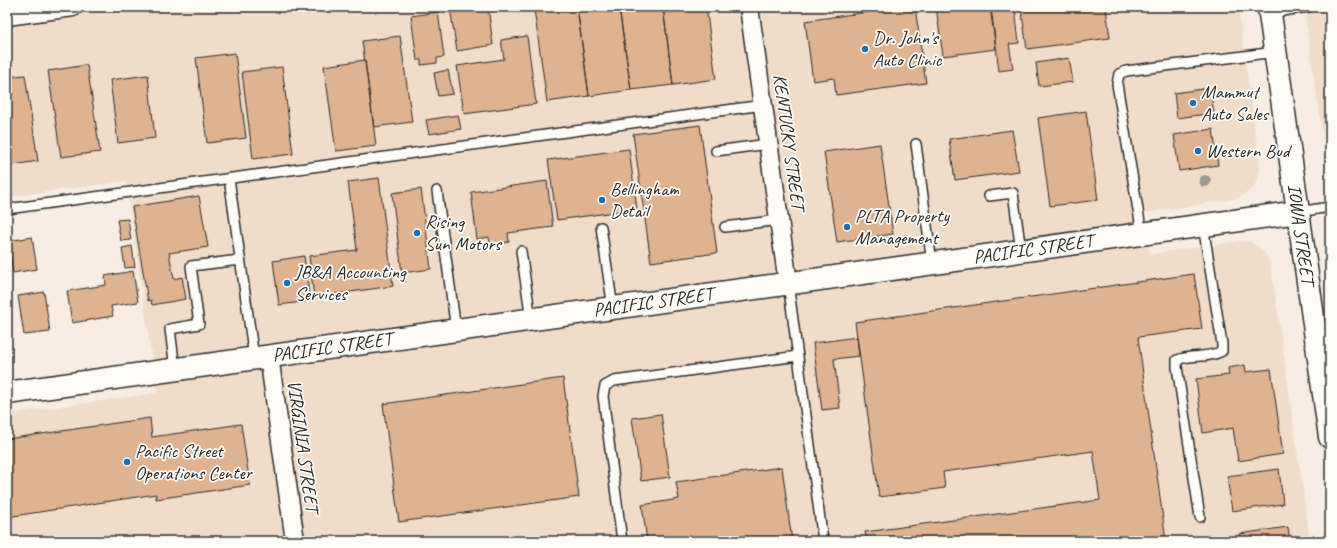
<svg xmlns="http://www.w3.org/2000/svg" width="1337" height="548" viewBox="0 0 1337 548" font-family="Caveat,sans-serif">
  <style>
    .built { fill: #f0dcc9 }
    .building { fill: #dfb390; stroke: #2b2b2b }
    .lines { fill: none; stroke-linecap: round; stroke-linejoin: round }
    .lane-casing { stroke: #2b2b2b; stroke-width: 12 }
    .street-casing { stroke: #2b2b2b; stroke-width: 21 }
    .secondary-casing { stroke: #2b2b2b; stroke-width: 25 }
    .lane { stroke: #fdfcf7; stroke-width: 9 }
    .street { stroke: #fdfcf7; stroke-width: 18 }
    .secondary { stroke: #fdfcf7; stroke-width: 22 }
    .tree { fill: #9b9b8c }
    .poi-dot { fill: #1f6fb2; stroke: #fdfcf7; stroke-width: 1.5 }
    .labels { text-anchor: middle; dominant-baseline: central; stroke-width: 3.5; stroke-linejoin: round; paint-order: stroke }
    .poi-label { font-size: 19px; fill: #2b2b2b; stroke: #fdfcf7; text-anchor: start }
    .street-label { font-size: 19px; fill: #2b2b2b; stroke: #fdfcf7 }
  </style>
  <rect width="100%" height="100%" fill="#f7ede2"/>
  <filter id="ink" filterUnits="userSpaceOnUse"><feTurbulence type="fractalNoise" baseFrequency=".025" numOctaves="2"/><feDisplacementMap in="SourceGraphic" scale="8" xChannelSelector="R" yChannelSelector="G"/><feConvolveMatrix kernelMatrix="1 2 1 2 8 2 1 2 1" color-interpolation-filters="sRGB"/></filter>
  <g filter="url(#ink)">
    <path class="built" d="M7,7H1238L1260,168L1258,178L1254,187L1245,194L1235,199L1144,213L1150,254L1241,241L1251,242L1260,248L1267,256L1271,266L1310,541H7V414L157,393L126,181L7,197Z
      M1304,7H1330V185L1328,172Z"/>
    <path class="building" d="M455,7H488L493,45L457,51L450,8Z
      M548,7H577L589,96L547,102L534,9Z
      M577,7H619L631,90L589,96Z
      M619,7H663L673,85L631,90Z
      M663,7H706L716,79L673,85Z
      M902,7H915L926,83L836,95L834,78L813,81L805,21Z
      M936,7H990L996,49L943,56Z
      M991,7H1015L1019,43L1009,44L1013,69L999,71Z
      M1021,7H1106L1110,38L1027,49Z
      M438,12L444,57L437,58V63L421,65V60H417L411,16Z
      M400,36L412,122L374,127L362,41Z
      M527,36L536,104L464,114L457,66L504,59L501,40Z
      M235,53L246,138L207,143L196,58Z
      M1069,58L1073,82L1039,86L1036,63Z
      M365,60L376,146L336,151L324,66Z
      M87,65L100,152L61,157L48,71Z
      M282,67L293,154L253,159L242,72Z
      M448,70L453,94L438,96L434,73Z
      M25,75L38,161L7,166V77Z
      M148,75L155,138L118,143L110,80Z
      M1210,88L1214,113L1177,118L1174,93Z
      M1086,111L1098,200L1050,206L1038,118Z
      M458,115L461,129L429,134L426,120Z
      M700,125L717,253L651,262L633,134Z
      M1213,129L1218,165L1179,171L1174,135Z
      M1012,130L1019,171L955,180L949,139Z
      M880,144L893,234L837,242L824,152Z
      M629,149L637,209L557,220L548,160Z
      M379,178L393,286L314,297L309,256L357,250L348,182Z
      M547,181L553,227L508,233L509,242L490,245L489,237L477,239L471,192Z
      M421,189L431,269L402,273L392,193Z
      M199,196L208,247L169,253L174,279L182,277L186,299L152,305L151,300L148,301L132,207Z
      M128,219L131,240L121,241L117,220Z
      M32,237L37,269L13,273L8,241Z
      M132,246L135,267L125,268L122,248Z
      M304,256L310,301L279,305L273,261Z
      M133,271L138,302L111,306L113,316L72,323L67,291L106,285L105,276Z
      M1194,274L1202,329L1138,337L1166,541H867L865,532L1100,500L1093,451L943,472L945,488L879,497L855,322Z
      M44,292L50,332L24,335L18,296Z
      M7,320L10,337H7Z
      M857,337L859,356L834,359L840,408L822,410L813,343Z
      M1245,365L1246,372L1271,369L1283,454L1238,461L1233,428L1203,433L1196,379L1229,375L1228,368Z
      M563,378L579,497L399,522L383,404Z
      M661,414L670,477L641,481L632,418Z
      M150,418L152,437L241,424L250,485L156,499V494L7,517V439Z
      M782,467L792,541H647L642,505L679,499L676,482Z
      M1279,469L1283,504L1232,511L1227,476Z
      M1288,527L1290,541H1240L1239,534Z"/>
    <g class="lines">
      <g class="lane-casing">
        <path id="lane" d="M1270,13L1308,7
          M916,144L932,263
          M716,151L768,144
          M229,178L254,358
          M437,191L456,330
          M989,196L1013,193L1021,251
          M7,209L763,105
          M1298,212L1330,207
          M601,227L613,308
          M725,227L779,220
          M1142,234L1117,84L1119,74L1126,71L1275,52
          M521,251L531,319
          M788,283L823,541
          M175,369L170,329L199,324L191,266L240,260
          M1200,517L1177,367V360C1191,354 1208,359 1222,351V344L1203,225
          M622,541L603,396L605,386L614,381L798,356"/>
      </g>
      <g class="street-casing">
        <path id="street" d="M749,7L788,283
          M7,16L73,7
          M269,356L295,541"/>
      </g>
      <g class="secondary-casing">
        <path id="secondary" d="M1269,7L1330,437
          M7,393L1298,212"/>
      </g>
      <use href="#lane" class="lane"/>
      <use href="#street" class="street"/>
      <use href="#secondary" class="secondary"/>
    </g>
    <circle class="tree" cx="1205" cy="181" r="6"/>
  </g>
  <g class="poi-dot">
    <circle cx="865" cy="49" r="4"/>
    <circle cx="1193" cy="103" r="4"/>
    <circle cx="1198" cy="151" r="4"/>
    <circle cx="602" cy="200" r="4"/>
    <circle cx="847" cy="227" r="4"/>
    <circle cx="417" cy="233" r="4"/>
    <circle cx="287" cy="283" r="4"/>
    <circle cx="127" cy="462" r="4"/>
  </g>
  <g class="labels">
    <g class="poi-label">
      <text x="873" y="38">Dr. John's<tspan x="873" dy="22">Auto Clinic</tspan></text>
      <text x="1201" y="92">Mammut<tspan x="1201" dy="22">Auto Sales</tspan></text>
      <text x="1206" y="151">Western Bud</text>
      <text x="610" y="189">Bellingham<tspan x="610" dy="22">Detail</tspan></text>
      <text x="855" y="216">PLTA Property<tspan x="855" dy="22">Management</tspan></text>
      <text x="425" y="222">Rising<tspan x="425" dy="22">Sun Motors</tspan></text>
      <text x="295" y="272">JB&amp;A Accounting<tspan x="295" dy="22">Services</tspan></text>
      <text x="135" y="451">Pacific Street<tspan x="135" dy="22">Operations Center</tspan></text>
    </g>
    <g class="street-label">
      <text transform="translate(789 142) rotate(82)">KENTUCKY STREET</text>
      <text transform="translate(1301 234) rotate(82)">IOWA STREET</text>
      <text transform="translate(1033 249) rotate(-8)">PACIFIC STREET</text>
      <text transform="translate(653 302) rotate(-8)">PACIFIC STREET</text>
      <text transform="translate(332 347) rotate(-8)">PACIFIC STREET</text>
      <text transform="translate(303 446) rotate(82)">VIRGINIA STREET</text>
    </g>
  </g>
  <rect width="1337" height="548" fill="none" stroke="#fdfcf7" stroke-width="24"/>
  <rect x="12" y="12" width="1313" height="524" fill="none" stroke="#2b2b2b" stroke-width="1.5" filter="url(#ink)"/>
</svg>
